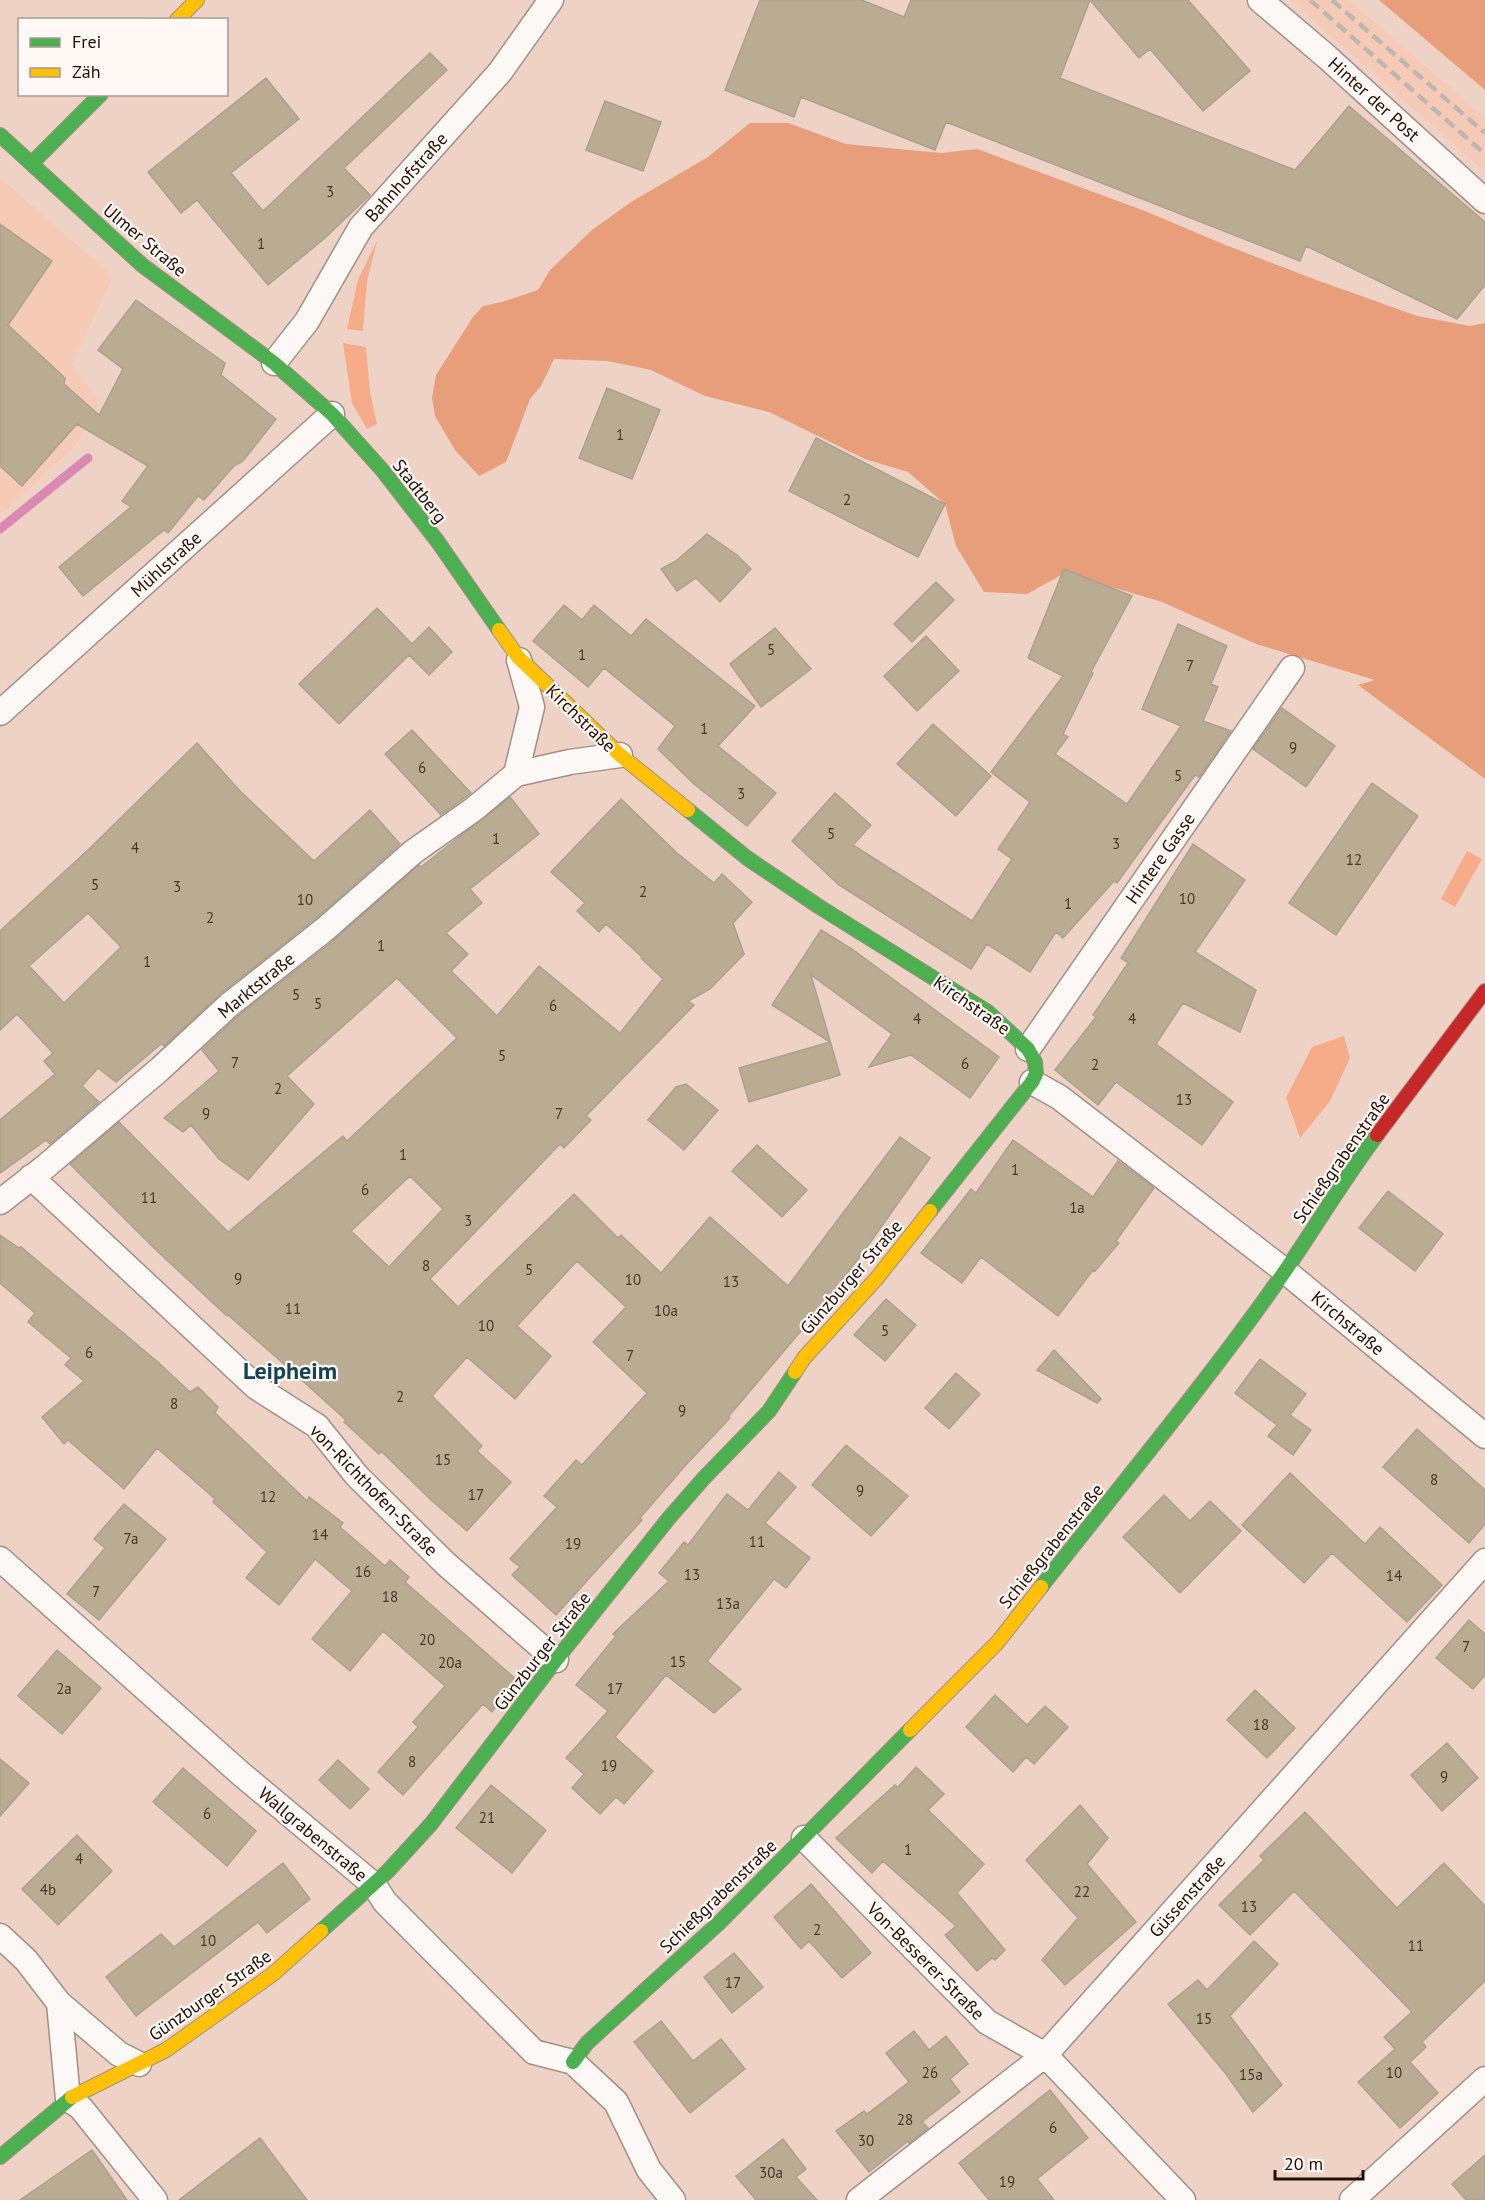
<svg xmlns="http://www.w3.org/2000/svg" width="1485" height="2200" viewBox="0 0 1485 2200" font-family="'PT Sans',sans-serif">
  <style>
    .built { fill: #f5cab7 }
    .green { fill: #f6ab89 }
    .forest { fill: #e89e7b }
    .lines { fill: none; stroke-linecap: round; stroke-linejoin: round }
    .stream { stroke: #db88b2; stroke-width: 9 }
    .building { fill: #baac92; stroke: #aea090; stroke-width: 1.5; fill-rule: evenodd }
    .street-casing { stroke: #a58e85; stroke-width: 27 }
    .fast-casing { stroke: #a58e85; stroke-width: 16 }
    .slow-casing { stroke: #a58e85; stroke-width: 16 }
    .jam-casing { stroke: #a58e85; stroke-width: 16 }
    .street { stroke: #fcf8f6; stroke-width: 24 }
    .fast { stroke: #4caf50; stroke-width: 14 }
    .slow { stroke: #ffc107; stroke-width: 14 }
    .jam { stroke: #c62828; stroke-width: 14 }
    .rail { stroke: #beb6b3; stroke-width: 4.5; stroke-dasharray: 12 6; stroke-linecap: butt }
    .labels { text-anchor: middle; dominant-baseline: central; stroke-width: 4.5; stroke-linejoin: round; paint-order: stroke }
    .number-label { font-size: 15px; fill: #493628 }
    .street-label { font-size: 18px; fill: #230e05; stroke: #fff8f5 }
    .district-label { font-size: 24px; font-weight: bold; fill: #114556; stroke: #fff8f5 }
  </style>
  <rect width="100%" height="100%" fill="#eed2c6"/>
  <path class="built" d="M1290,0H1349L1485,118V172Z
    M0,178L113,276L72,365L100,402L75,446L6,510L0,513Z"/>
  <path class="green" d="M377,241L367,281L363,331L347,329L358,280Z
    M343,343L366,347L370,392L377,424L367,429L352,403Z
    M1467,851L1482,859L1455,907L1441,899Z
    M1344,1036L1350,1058L1330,1101L1300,1138L1286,1098L1312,1047Z"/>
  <path class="forest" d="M1379,0H1485V90Z
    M750,123H788L846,144L941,153L977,149L1145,211L1223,244L1311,278L1417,316L1470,326L1485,323V779L1358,685L1375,680L1256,644L1162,602L1065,573L1027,594L984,592L956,546L945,504L908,472L865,459L769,412L705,396L651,370L608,361L554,359L541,386L530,399L506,462L479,476L455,450L435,416L432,398L436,375L473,317L483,306L502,302L538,290L550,270L592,230L631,202L708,157Z"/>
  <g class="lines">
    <path class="stream" d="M0,529L88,458"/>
  </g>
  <path class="building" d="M760,0H862L904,17L911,0H1188L1250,71L1203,111L1150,49L1139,58L1090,0L1060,78L1295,170L1349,106L1485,222V285L1457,319L1306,246L1300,261L946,122L935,150L801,97L794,117L725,90Z
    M430,53L447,70L344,168L370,195L325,238L268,285L197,200L181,213L148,172L266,78L299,119L231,173L263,211Z
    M605,101L661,122L643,171L586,150Z
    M0,224L52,261L8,325L65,378L64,384L99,415L123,369L98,350L136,300L225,363L221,375L276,419L243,461L234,466L204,500L198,496L168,533L164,530L83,596L59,567L131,507L122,501L148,466L77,424L22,486L0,466Z
    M607,388L660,410L632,479L579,458Z
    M816,438L945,504L918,557L789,491Z
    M707,534L737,555L751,569L720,602L696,578L677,591L661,569L676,561Z
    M1064,569L1132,596L1091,672L1093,673L1063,734L1068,737L1055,754L1127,804L1181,726L1142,709L1178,624L1227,646L1211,684L1218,687L1203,721L1231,731L1199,777L1195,775L1117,883L1114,881L1063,938L1056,932L1030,972L987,944L971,969L839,885L792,841L835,793L871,825L853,845L972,921L1012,859L998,849L1030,802L991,772L1063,676L1028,658Z
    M936,582L954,600L912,642L894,624Z
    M564,605L582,620L594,605L631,636L646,619L755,706L718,746L776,793L747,826L694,784L658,749L675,726L604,668L588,687L533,641Z
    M377,608L412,644L429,627L452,652L429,675L409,655L339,724L299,684Z
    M775,628L811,669L761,707L730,664Z
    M926,636L959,671L917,711L884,676Z
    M1282,708L1335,746L1306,787L1253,749Z
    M933,724L991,776L956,816L897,764Z
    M412,730L471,793L441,815L385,754Z
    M197,743L240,791L314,861L370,810L400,844L315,919L220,994L164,1046L162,1043L116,1082L98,1068L82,1086L99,1102L50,1144L46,1140L42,1143L0,1173V1120L55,1074L44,1061L53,1053L17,1014L0,1030V931L89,849ZM88,913L121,947L64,1003L29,966Z
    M1372,783L1418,816L1336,935L1289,903Z
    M510,797L539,834L470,889L482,903L446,933L468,954L451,971L497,1016L539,966L620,1033L663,979L641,958L642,957L606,924L599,932L577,911L585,903L551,872L621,799L677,853L714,883L722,874L752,902L733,923L744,954L710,989L688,1001L694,1005L586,1116L591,1120L564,1148L560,1144L430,1279L458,1307L574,1194L618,1238L621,1235L661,1273L710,1217L788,1286L900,1137L930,1158L862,1254L817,1312L728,1417L730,1418L684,1467L640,1518L642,1520L556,1615L512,1575L520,1567L510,1559L557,1507L544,1496L576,1460L582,1465L647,1393L593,1342L626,1307L577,1261L517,1326L551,1356L515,1399L467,1357L432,1396L482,1446L477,1451L511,1482L467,1531L431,1500L381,1451L379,1454L344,1422L346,1420L276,1357L228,1315L227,1316L156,1250L70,1164L119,1122L228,1232L343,1136L347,1141L457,1038L397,978L287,1076L314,1104L248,1180L219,1159L191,1125L183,1132L164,1118L219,1071L202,1050L238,1016L333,941L419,865L421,867ZM410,1176L443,1209L389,1267L351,1231Z
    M1193,844L1245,880L1195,952L1256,990L1240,1032L1183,1003L1156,1044L1233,1102L1202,1145L1116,1082L1098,1105L1055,1070L1096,1017L1093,1015L1128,963L1121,958Z
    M821,930L852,949L999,1057L970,1098L911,1055L869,1067L892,1034L811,975L840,1075L749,1102L739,1068L830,1042L772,1005Z
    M686,1084L718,1110L684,1150L648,1120L676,1087Z
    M1013,1140L1093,1197L1118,1161L1154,1188L1116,1241L1119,1243L1095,1271L1093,1270L1058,1316L981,1257L962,1283L921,1253L971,1189L976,1193Z
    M757,1145L807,1190L782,1217L732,1171Z
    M1388,1191L1443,1234L1415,1271L1359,1228Z
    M0,1235L19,1248L21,1247L159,1363L190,1392L198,1387L218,1407L215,1413L307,1501L309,1497L343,1523L340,1527L385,1566L390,1560L409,1577L405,1582L517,1680L492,1712L483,1704L403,1795L378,1772L418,1727L413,1722L445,1686L383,1631L350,1671L312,1639L352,1591L315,1559L279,1605L246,1578L267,1552L213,1502L215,1499L157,1448L124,1489L68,1440L64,1444L42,1417L84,1381L65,1365L71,1358L28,1322L35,1313L0,1283Z
    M886,1299L916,1325L885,1361L854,1335Z
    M1054,1350L1101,1399L1097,1403L1037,1370Z
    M1260,1359L1306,1394L1290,1415L1311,1430L1293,1455L1268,1436L1277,1425L1235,1393Z
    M956,1373L980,1394L949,1429L925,1408Z
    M1417,1429L1485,1490V1524L1469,1543L1383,1467Z
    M846,1445L908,1496L871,1536L812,1485Z
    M779,1472L796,1487L765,1523L810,1558L786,1588L774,1579L707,1661L741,1689L714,1713L666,1675L615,1737L653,1771L624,1804L616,1797L600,1814L572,1788L584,1774L566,1758L608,1711L576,1685L616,1636L613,1634L669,1581L659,1573L684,1542L688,1545L727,1494L748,1510Z
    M1290,1473L1365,1544L1380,1527L1442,1585L1407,1622L1332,1553L1304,1583L1242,1525Z
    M1164,1495L1190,1521L1210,1501L1241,1531L1180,1593L1123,1537Z
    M124,1504L166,1539L99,1620L67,1594L105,1548L94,1539Z
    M1469,1620L1485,1634V1675L1473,1689L1436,1658Z
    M57,1650L101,1688L62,1734L18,1696Z
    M1255,1690L1295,1728L1267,1758L1227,1720Z
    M995,1695L1027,1725L1045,1706L1068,1727L1034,1764L1026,1757L1013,1772L966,1727Z
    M1447,1743L1478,1778L1442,1811L1411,1775Z
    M0,1759L29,1783L0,1816Z
    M338,1760L369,1789L350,1809L319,1780Z
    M916,1767L944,1794L928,1810L984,1864L957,1893L1005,1950L995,1960L992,1958L977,1971L945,1935L956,1926L883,1861L872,1873L836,1838L895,1785L898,1787Z
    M183,1768L256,1831L227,1866L153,1802Z
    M491,1785L546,1830L512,1873L456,1828Z
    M1080,1805L1108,1838L1087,1864L1136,1922L1065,1985L1042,1960L1078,1918L1026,1860Z
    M1305,1812L1397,1908L1444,1863L1485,1906V1981L1422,2042L1426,2047L1410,2062L1438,2093L1400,2128L1358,2082L1395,2049L1384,2037L1412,2012L1294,1891L1250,1935L1219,1905L1264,1860L1260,1856Z
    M77,1835L112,1871L58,1925L22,1889Z
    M283,1863L310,1899L267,1933L258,1922L136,2016L106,1977L161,1934L174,1947Z
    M811,1884L871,1953L842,1978L809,1941L801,1949L774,1917Z
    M1254,1941L1278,1964L1230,2016L1282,2085L1253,2112L1226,2074L1168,2004L1198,1980L1207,1990Z
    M734,1953L763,1987L732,2013L704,1977Z
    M661,2021L693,2061L721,2039L745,2069L690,2113L634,2042Z
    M914,2031L929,2050L946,2036L968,2064L950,2079L960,2092L922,2122L928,2128L909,2143L908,2141L869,2172L836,2131L864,2111L867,2114L909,2082L886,2053Z
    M1050,2090L1088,2138L1037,2179L1054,2200H989L959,2163Z
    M260,2138L307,2200H179Z
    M783,2139L806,2169L796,2177L817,2200H756L736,2176Z
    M92,2150L127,2200H20Z
    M1485,2155V2200H1466L1452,2184Z"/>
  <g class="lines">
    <g class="street-casing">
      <path id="street" d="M1260,0L1327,57L1485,201
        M274,363L307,321L361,227L500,72L551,0
        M0,713L332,414
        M516,774L570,762L620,755
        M1028,1049L1292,668
        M1032,1082L1059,1097L1285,1271L1485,1436
        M31,1177L256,1387L317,1426L357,1476L446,1564L556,1660
        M0,1202L45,1167L160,1069L229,1005L324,930L413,852L474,809L516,774L532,707L519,660
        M0,1559L240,1773L374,1885L385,1902L534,2052L573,2062L616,2102L649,2170L673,2200
        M804,1838L987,2022L1045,2055L1183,2200
        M0,1936L26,1960L59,2003L68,2099L81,2108L155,2200
        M59,2003L119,2054L139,2064
        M859,2200L1045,2055L1485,1561
        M1352,2200L1485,2079"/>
    </g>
    <g class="fast-casing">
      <path id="fast" d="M0,135L142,265L274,363L332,414L383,471L438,542L499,630
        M32,163L101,94
        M688,810L747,858L818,906L988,1012L1028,1049L1035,1062L1036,1074L1032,1082L930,1211
        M1041,1587C1123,1482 1209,1380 1285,1271C1316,1226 1344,1179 1377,1135
        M321,1931L388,1871L431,1824L556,1660L669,1518L704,1478L769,1411L795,1372
        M573,2062L587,2043L719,1923L910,1730
        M0,2157L72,2097"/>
    </g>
    <g class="slow-casing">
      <path id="slow" d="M177,20L197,0
        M499,630L518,657L620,755L688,810
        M795,1372L804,1358L877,1278L930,1211
        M910,1730L997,1643L1041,1587
        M72,2097L166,2050L273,1974L321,1931"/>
    </g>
    <g class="jam-casing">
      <path id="jam" d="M1377,1135L1485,991"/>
    </g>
    <use href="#street" class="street"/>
    <use href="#fast" class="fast"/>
    <use href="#slow" class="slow"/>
    <use href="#jam" class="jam"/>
    <path class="rail" d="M1310,0L1485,154
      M1332,0L1485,133"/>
  </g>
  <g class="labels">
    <g class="number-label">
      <text x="330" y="191">3</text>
      <text x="261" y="243">1</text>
      <text x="620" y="434">1</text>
      <text x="847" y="499">2</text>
      <text x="771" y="649">5</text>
      <text x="582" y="654">1</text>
      <text x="1190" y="665">7</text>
      <text x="704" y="728">1</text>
      <text x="1293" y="747">9</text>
      <text x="422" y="767">6</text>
      <text x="1178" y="775">5</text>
      <text x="741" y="793">3</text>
      <text x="831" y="833">5</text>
      <text x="496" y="838">1</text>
      <text x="1116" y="843">3</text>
      <text x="135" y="847">4</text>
      <text x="1354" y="859">12</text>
      <text x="95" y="884">5</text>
      <text x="177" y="886">3</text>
      <text x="643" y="891">2</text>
      <text x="1187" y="898">10</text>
      <text x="305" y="899">10</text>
      <text x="1068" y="903">1</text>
      <text x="210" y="917">2</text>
      <text x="381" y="945">1</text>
      <text x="147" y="961">1</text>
      <text x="296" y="994">5</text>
      <text x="318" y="1003">5</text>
      <text x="553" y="1005">6</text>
      <text x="917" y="1018">4</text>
      <text x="1132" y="1018">4</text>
      <text x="502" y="1055">5</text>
      <text x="235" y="1062">7</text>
      <text x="965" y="1063">6</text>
      <text x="1095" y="1064">2</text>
      <text x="278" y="1088">2</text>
      <text x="1184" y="1099">13</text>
      <text x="206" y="1113">9</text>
      <text x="559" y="1113">7</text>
      <text x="403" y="1154">1</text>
      <text x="1015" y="1169">1</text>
      <text x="365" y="1189">6</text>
      <text x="149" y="1197">11</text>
      <text x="1077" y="1207">1a</text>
      <text x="468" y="1220">3</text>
      <text x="426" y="1265">8</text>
      <text x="529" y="1269">5</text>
      <text x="238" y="1278">9</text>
      <text x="633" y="1279">10</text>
      <text x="731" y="1281">13</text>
      <text x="293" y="1308">11</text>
      <text x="666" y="1310">10a</text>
      <text x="486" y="1325">10</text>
      <text x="885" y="1330">5</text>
      <text x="89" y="1352">6</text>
      <text x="630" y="1355">7</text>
      <text x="400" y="1396">2</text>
      <text x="174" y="1403">8</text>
      <text x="682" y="1410">9</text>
      <text x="443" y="1459">15</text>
      <text x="1434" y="1479">8</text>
      <text x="860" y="1490">9</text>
      <text x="476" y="1494">17</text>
      <text x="268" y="1496">12</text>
      <text x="320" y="1534">14</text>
      <text x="131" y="1538">7a</text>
      <text x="757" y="1541">11</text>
      <text x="573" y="1543">19</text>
      <text x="363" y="1571">16</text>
      <text x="692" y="1574">13</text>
      <text x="1394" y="1575">14</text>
      <text x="96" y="1591">7</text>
      <text x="390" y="1596">18</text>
      <text x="728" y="1603">13a</text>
      <text x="427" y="1639">20</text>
      <text x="1466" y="1646">7</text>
      <text x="678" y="1661">15</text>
      <text x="450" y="1662">20a</text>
      <text x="64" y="1688">2a</text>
      <text x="615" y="1688">17</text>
      <text x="1261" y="1724">18</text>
      <text x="412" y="1761">8</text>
      <text x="609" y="1765">19</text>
      <text x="1444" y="1776">9</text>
      <text x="207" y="1813">6</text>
      <text x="487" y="1817">21</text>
      <text x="908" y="1849">1</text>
      <text x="79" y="1858">4</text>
      <text x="48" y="1889">4b</text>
      <text x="1082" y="1891">22</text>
      <text x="1249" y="1906">13</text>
      <text x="817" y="1929">2</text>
      <text x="208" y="1940">10</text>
      <text x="1416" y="1945">11</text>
      <text x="733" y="1982">17</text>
      <text x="1204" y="2018">15</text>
      <text x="930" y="2072">26</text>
      <text x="1394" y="2072">10</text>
      <text x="1251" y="2074">15a</text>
      <text x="905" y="2119">28</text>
      <text x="1053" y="2127">6</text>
      <text x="866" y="2140">30</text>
      <text x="771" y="2172">30a</text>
      <text x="1007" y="2181">19</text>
    </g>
    <g class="street-label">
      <text transform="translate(1374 99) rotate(42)">Hinter der Post</text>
      <text transform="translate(406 177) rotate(-48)">Bahnhofstraße</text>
      <text transform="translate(145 240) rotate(40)">Ulmer Straße</text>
      <text transform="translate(420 491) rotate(52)">Stadtberg</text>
      <text transform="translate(166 564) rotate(-42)">Mühlstraße</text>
      <text transform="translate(581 718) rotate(44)">Kirchstraße</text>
      <text transform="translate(1160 858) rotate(-55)">Hintere Gasse</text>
      <text transform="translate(256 985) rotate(-39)">Marktstraße</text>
      <text transform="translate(972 1005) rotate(35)">Kirchstraße</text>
      <text transform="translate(1341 1158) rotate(-55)">Schießgrabenstraße</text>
      <text transform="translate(851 1277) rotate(-49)">Günzburger Straße</text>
      <text transform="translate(1348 1323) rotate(40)">Kirchstraße</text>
      <text transform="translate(374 1490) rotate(46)">von-Richthofen-Straße</text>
      <text transform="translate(1051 1546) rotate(-51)">Schießgrabenstraße</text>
      <text transform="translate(542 1651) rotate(-52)">Günzburger Straße</text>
      <text transform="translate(313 1834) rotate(40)">Wallgrabenstraße</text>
      <text transform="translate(718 1896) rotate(-44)">Schießgrabenstraße</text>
      <text transform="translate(1187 1896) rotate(-48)">Güssenstraße</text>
      <text transform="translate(926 1961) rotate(45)">Von-Besserer-Straße</text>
      <text transform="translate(210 1995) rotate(-35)">Günzburger Straße</text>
    </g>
    <g class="district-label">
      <text x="290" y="1370">Leipheim</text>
    </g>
  </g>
  <rect x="18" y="18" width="210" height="78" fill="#fff8f5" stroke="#a79a95" stroke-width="1.5"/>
  <rect x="30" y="38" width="30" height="9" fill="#4caf50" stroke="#a79a95" stroke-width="1.5"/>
  <text x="72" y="48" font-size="18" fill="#230e05">Frei</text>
  <rect x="30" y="68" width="30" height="9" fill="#ffc107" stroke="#a79a95" stroke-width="1.5"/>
  <text x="72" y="78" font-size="18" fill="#230e05">Zäh</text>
  <path d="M1275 2170v9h88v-9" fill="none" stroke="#230e05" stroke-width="3"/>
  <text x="1284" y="2170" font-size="18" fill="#230e05" stroke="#fff8f5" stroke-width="4.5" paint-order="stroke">20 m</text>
</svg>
